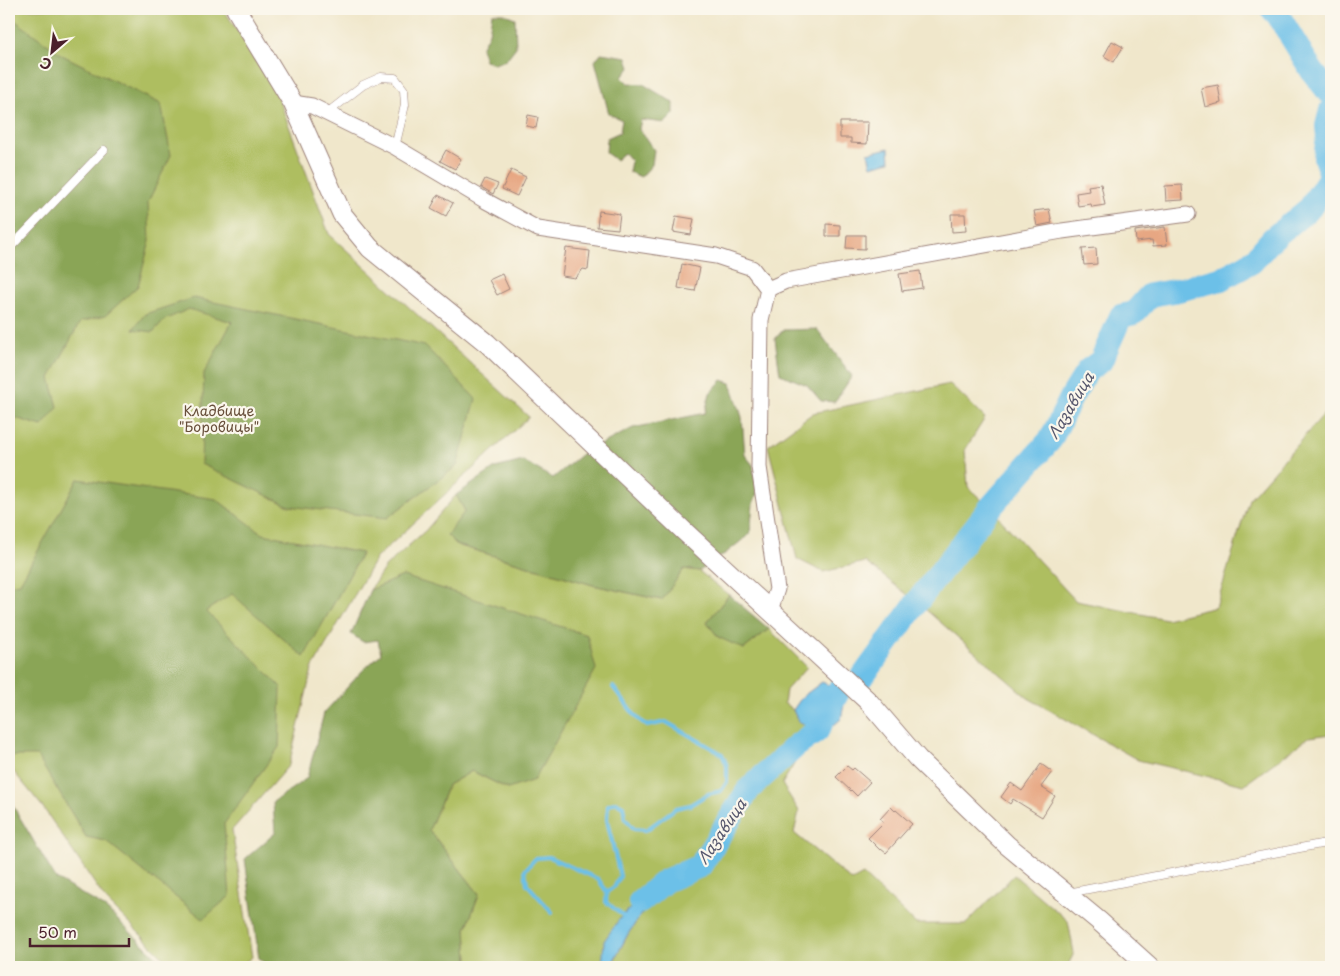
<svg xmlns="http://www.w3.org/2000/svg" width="1340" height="976" viewBox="0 0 1340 976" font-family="'Playpen Sans',sans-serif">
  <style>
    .green { fill: #aebe61; stroke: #7c6e46 }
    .forest { fill: #8aa557; stroke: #6a6241 }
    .water { fill: #6cc0e8; stroke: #5b708a }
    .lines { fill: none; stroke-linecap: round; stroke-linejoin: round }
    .stream { stroke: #6cc0e8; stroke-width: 4 }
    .river { stroke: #6cc0e8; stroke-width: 24 }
    .building { fill: #e7a783 }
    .service-casing { stroke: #9d837b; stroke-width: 9 }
    .minor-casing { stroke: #9d837b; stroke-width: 17 }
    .tertiary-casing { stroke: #9d837b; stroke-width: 21 }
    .service { stroke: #fff; stroke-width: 8 }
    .minor { stroke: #fff; stroke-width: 15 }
    .tertiary { stroke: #fff; stroke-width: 19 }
    .labels { text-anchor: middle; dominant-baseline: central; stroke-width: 4.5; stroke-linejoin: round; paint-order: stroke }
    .park-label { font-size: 14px; fill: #684f3b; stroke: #fbf7ec }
    .water-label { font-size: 15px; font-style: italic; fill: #56576d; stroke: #fbf7ec }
  </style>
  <rect width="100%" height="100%" fill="#fbf7ec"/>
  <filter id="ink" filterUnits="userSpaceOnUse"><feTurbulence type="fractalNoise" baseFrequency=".02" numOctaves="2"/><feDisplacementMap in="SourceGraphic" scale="10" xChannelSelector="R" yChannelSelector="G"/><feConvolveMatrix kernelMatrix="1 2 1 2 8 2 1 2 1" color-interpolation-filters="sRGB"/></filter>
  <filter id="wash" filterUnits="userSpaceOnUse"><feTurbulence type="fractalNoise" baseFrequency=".0096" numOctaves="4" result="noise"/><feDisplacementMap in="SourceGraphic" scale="20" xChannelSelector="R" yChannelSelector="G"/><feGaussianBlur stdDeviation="1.12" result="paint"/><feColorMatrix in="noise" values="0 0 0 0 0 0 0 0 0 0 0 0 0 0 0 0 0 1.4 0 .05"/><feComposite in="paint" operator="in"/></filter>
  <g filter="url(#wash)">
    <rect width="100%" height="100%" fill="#f0e7cb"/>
    <path class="green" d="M9,9H221L228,16L276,91L329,234L529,417L376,558L312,669L289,765L232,830L252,957L239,967H173L105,899L42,806L9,766Z
      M950,384L985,418L965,450L968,487L990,508L1076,601L1166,619L1216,607L1249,499L1331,406V734L1309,737L1244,785L1138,760L1028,698L917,602L865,562L823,572L797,559L768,446L813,413Z
      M456,495L465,511L457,545L593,585L661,600L684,569L699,571L729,595L707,622L744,649L769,629L807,667L786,690L784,703L793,710L798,721L817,730H828L797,759L782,784L799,811L794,833L852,881L863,875L916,924H966L1014,875L1068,921L1074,953L1067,967H613V963L628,934L644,910L668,891L664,881L602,961V967H462L468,960L466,929L479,894L429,830L448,785L472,771L508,789L370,590L385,567L426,530Z"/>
    <path class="forest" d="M492,13H502L515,18L516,47L506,60L494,64L485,60L481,48L489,33Z
      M9,16L62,55L161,104L171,155L148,202L150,241L138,286L105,316L80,322L50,378L58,407L42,426L9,416Z
      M601,53L627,57L630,68L622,77L628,83L643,84L674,103V114L665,123L641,120L639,129L654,150L652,165L641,177L629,172L631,161L624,153L616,160L606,153L607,138L620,132L622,120L609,114L595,61Z
      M194,298L425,346L476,399L457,466L387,518L289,506L201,464L204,373L232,322L189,309L164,320L153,332L133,329L145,314Z
      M817,329L852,376L835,402L821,401L807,385L780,374L775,339L783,330Z
      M722,380L731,383L742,417L745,455L753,465L757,494L753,504L750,534L726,553L699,571L684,569L662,600L593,585L457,545L447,535L465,511L456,495L495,468L523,461L553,478L582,454L633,428L705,413L710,393Z
      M78,479L216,499L263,534L362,553L304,657L232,594L206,611L281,687L279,747L224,824L230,896L203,919L106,841L86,837L37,756H12L9,751V585L20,583Z
      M403,576L587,635L596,669L534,780L508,789L472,771L448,785L429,830L479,894L466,929L468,960L462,967H270L259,959L245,859L275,833L273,802L307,778L324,713L364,669L381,654L378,640L363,642L351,634L370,590Z
      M729,595L769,629L744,649L718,637L707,622Z
      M9,799L56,879L104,907L167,967H9Z"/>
    <path class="water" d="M889,148L890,161L871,166L868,153Z
      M822,682L839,690L845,700L841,719L828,730L817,731L798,721L793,710L802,697Z
      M665,881L668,891L644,910L628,934L613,962V967H602L604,941L620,918L646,893Z"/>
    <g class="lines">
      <path class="stream" d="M613,687L637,718L647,726L666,722L722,754L727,766V782L721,791L708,794L690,805L676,808L646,830L634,829L625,818L623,806L616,802L608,805L607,820L620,876L615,886L607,892L606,902L626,918
        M552,912L527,884L525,870L536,858L549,857L598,879L607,892"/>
      <path class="river" d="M1272,9L1278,15L1312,71L1331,95
        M861,679L917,602L990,508L1051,439L1072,396L1088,370L1101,361L1121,316L1134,313L1150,295L1174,291L1221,279L1252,262L1272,239L1310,208L1331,175L1325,158L1328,136L1327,126L1331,110
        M640,902L665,881L700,866L749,789L796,746L817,731L839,690"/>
    </g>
    <g id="blocks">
      <path class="building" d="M1112,41L1123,47L1114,62L1104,56Z
        M1218,85L1221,103L1205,107L1201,88Z
        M528,115L538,117L536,128L526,126Z
        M840,122H868L867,144L851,143V138H840Z
        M446,150L461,159L455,169L440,161Z
        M511,170L526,177L517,196L502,189Z
        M485,179L498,184L493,194L481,187Z
        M1101,184L1105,205L1092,207L1091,204L1078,206L1076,193L1089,191L1088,186Z
        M1182,185L1183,200L1166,201L1165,186Z
        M438,195L453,203L446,216L431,208Z
        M1049,209L1052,223L1037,226L1034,211Z
        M599,211L620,214L618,229L597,227Z
        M951,214H965L966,231L952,232Z
        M676,216L694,219L691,235L673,232Z
        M826,224L840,225V236H826Z
        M1165,227L1167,245L1153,246L1152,240L1136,242L1135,231Z
        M847,235H865V249L846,248Z
        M566,248L590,251L588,270L583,269L575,278L562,276Z
        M1096,248L1097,264L1084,265L1082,249Z
        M682,264L700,268L695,291L678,288Z
        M920,271L922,288L902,291L899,274Z
        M502,274L509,289L497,295L489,280Z
        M1041,764L1052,772L1041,787L1055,796L1042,817L1013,799L1010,804L1001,797L1011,783L1022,791Z
        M847,766L852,770L854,768L870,782L857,796L851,790V791L836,777Z
        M891,807L895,811L896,810L912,824L886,853L881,849L880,850L868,838L884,822L880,819Z"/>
    </g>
  </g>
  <g filter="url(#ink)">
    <use href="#blocks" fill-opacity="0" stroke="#9d837b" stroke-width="1"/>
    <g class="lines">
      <g class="service-casing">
        <path id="service" d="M327,113L363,85L381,77L395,78L404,90L405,105L395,147
          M9,249L104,150
          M1068,893L1331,842"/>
      </g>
      <g class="minor-casing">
        <path id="minor" d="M293,103L312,106L395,147L486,201L538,229L716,256L752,268L768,289L786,281L1062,231L1188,214
          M768,289L761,320L759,467L777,589L770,611"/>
      </g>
      <g class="tertiary-casing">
        <path id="tertiary" d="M236,9L293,103L342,214L370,248L487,343L684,531L869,702L918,759L1007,845L1099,921L1150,967"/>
      </g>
      <use href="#service" class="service"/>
      <use href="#minor" class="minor"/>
      <use href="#tertiary" class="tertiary"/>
    </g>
  </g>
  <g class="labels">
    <g class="park-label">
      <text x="219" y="410">Кладбище<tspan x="219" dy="16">"Боровицы"</tspan></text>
    </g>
    <g class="water-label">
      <text transform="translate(1070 405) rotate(-59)">Лазавица</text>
      <text transform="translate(721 831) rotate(-56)">Лазавица</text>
    </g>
  </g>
  <rect width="1340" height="976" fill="none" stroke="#fbf7ec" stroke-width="30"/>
  <g transform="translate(52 52) rotate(208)" stroke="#fbf7ec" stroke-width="4" paint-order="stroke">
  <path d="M0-4L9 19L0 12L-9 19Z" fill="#4a1f2b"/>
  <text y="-8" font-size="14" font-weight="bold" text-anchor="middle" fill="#4a1f2b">С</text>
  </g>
  <path d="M30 938v8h99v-8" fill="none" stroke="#4a1f2b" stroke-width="2.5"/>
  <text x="38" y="938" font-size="15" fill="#4a1f2b" stroke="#fbf7ec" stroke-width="4" paint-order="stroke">50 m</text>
</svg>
